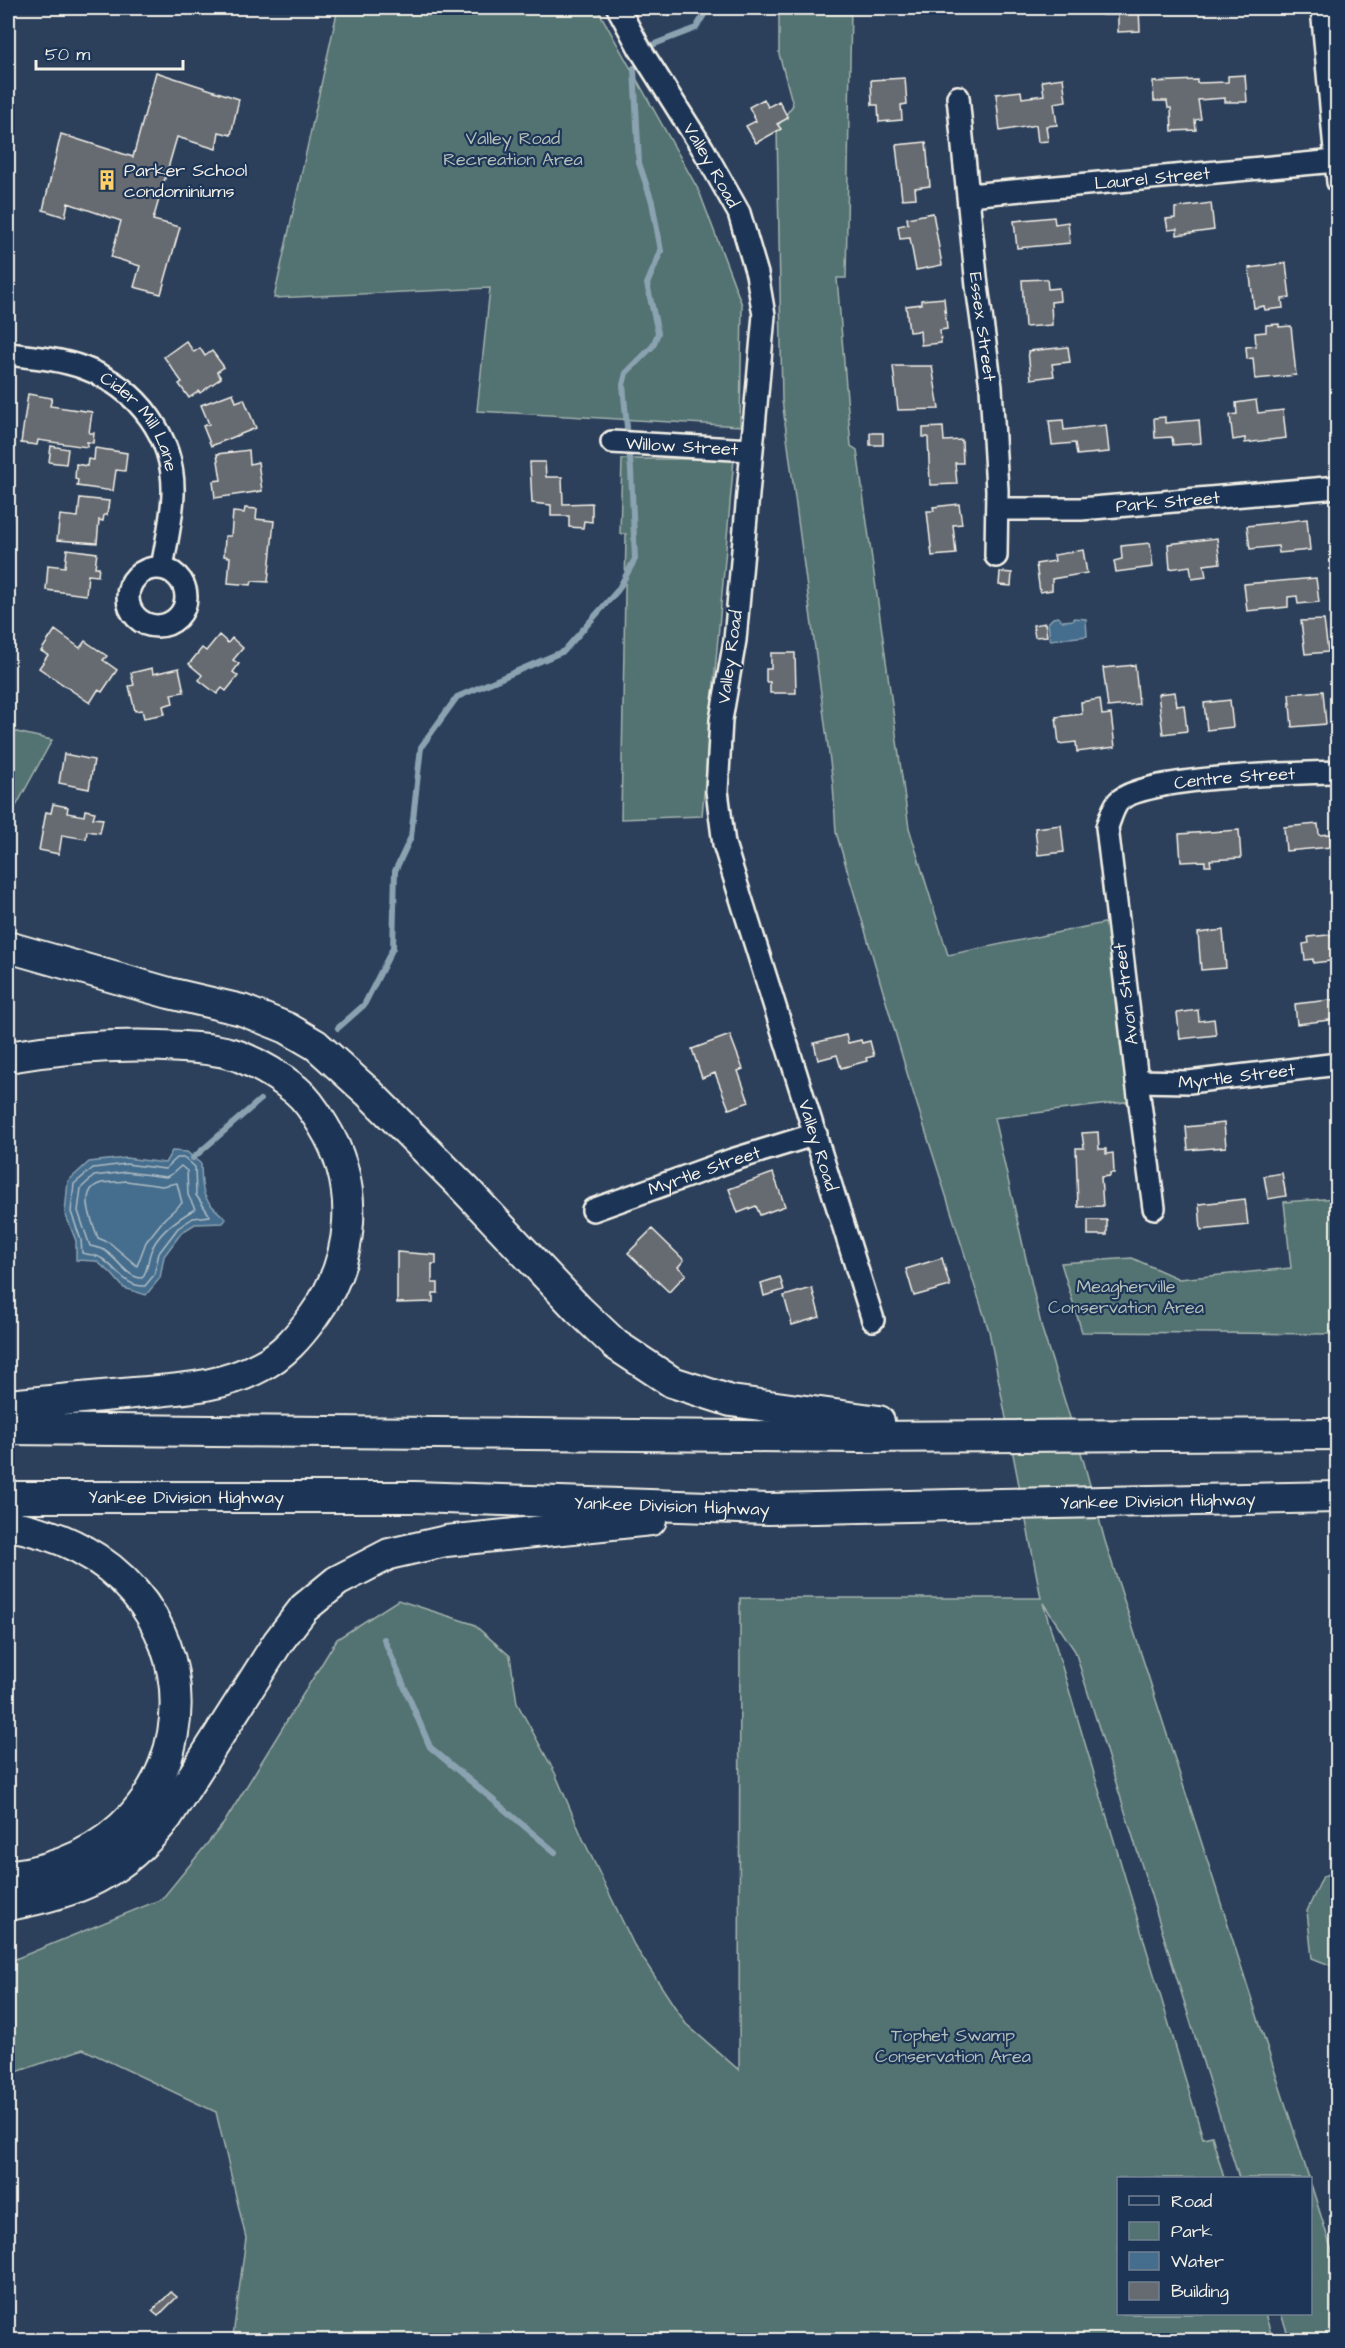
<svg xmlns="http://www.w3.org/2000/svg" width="1345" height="2348" viewBox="0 0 1345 2348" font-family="'Architects Daughter',sans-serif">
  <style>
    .green { fill: #537372; stroke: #a4b2ad; stroke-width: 1.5 }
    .water { fill: #456d8d; stroke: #8ba2b1; stroke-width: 1.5 }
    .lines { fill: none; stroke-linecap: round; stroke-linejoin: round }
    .shore { stroke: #aebcc4; stroke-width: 1.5 }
    .stream { stroke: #8ba2b1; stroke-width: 6 }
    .building { fill: #666b71; stroke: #f4f1e8; stroke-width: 1.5 }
    .minor-casing { stroke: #f4f1e8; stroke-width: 26 }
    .highway-casing { stroke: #f4f1e8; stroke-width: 34 }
    .minor { stroke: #1d3557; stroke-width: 21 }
    .highway { stroke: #1d3557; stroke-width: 30 }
    .labels { text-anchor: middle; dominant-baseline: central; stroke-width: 4.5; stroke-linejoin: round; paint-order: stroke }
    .park-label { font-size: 18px; fill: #b4bfb9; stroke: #1d3557 }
    .street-label { font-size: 18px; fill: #f4f1e8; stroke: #1d3557 }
    .poi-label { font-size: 18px; fill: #f4f1e8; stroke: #1d3557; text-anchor: start }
  </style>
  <rect width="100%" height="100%" fill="#2c405c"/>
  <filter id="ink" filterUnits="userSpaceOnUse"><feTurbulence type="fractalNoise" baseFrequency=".0167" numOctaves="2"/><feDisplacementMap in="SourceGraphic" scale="12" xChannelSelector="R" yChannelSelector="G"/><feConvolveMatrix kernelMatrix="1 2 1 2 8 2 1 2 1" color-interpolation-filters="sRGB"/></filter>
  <g filter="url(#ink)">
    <path class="green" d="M338,8H597L699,191L742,305L740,426L477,411L490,288L274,298Z
      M779,8H851L846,278H837L851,446L857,450L909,828L948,955L1114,921L1133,1101L994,1118L1042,1329L1083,1459L1105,1541L1309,2178H1239L1075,1651L1043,1603L1203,2138L1212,2136L1224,2178H1118V2314H1265L1273,2340H211L229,2338L233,2336L246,2238L216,2112L83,2049L8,2075V1962L162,1899L224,1823L337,1639L398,1600L473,1624L510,1656L517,1703L555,1773L583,1839L634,1945L686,2024L739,2070L740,1598H1041L989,1331L908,1076L836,832L833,784L782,400L777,127L793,105L779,54Z
      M622,459H734L702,816L621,819L626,534H620Z
      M8,730L52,740L8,821Z
      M1337,1198V1334L1082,1332L1061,1263L1132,1258L1179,1279L1291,1268L1284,1202Z
      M1337,1871L1338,1968H1337L1312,1958L1307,1911L1323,1876Z
      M1311,2184L1337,2267V2340H1290L1281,2314H1310Z"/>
    <path class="water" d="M1058,617L1063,621L1074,620V618L1086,619L1087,636L1050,640L1048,623L1053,618Z
      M172,1151L187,1152L201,1164C202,1196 202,1198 226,1219L223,1223L195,1224L182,1232L164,1256L160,1278L146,1295L124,1288L111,1273L96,1261L76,1260V1241L65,1213L68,1181L89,1162L126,1158L165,1163Z"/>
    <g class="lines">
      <path class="shore" d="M177,1158H185L195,1167L196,1195L210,1216L193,1218L178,1228L159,1253L154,1275L145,1286C125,1287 117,1268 101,1258C95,1254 88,1255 82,1253L81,1240L71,1212L74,1184L93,1168L126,1164L165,1169Z
        M181,1166L187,1171L188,1195L195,1209C179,1218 158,1232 151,1251C147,1261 149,1269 142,1278C127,1278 117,1258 104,1250C99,1248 94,1247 90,1246L78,1211L81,1188L94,1176L126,1172L166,1177L172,1174Z
        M126,1181L162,1186L177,1183L182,1203L165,1218L146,1242L137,1266L110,1243L98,1238C93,1223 76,1189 102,1183C109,1182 118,1182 126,1181Z"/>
      <path class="stream" d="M652,45L696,28L708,8
        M338,1028L364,1005L393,948L395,871L411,837L421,747L457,697L564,651L618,590L635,559L631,470L623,385L626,373L653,346L658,333L647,284L661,251L652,202L639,163L634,68
        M193,1158L260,1100
        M384,1639L430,1747L555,1852"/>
    </g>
    <path class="building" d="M669,8H690L691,13L669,15Z
      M1102,8H1139L1140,31L1118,32V15H1102Z
      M1199,8H1252L1199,11Z
      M156,72L239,99L231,135L219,132L216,149L177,137L153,220L180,227L161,294L134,287L140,266L111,257L121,221L68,203L65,217L43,210L61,134L133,157Z
      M1245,75L1247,102H1225V98L1198,100L1201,119L1195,120L1196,130L1172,131L1171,108H1168L1167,101H1154L1153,82L1197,80V83L1228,82V76Z
      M905,78L907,104L901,105L902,120L879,122L878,105H872L871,80Z
      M1063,78L1066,101L1054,103L1057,125L1046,126L1048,141L1038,142L1036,125L1000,131L996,94L1021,91L1022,98L1044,95L1042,81Z
      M764,99L768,107L779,101L788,118L777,124L781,129L756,143L746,126L756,121L749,107Z
      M926,142L930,186L915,188L916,198L902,199L896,145Z
      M1211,203L1214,230L1177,235V229L1168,230L1166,219L1175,218V208Z
      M933,213L942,265L916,270L910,238L900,239L898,226L908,224L907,218Z
      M1054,217L1055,224L1068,222L1070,243L1017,248L1014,221Z
      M1286,263L1290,298L1282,299L1283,308L1265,310L1264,306L1254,308L1249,268Z
      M1047,279L1048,289L1059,288L1060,301L1051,302L1052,325L1025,327L1022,280Z
      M944,298L947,329L940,330L941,343L921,345L920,331L909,332L906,306L921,304V300Z
      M1279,324V327L1291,326L1296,375L1255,379L1253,358L1247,359L1246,347L1256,346L1255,333L1266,332V325Z
      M186,341L194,352L200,348L205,356L212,351L224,367L217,372L221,378L200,393L199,391L189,398L179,384L182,382L164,357Z
      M1068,347L1070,362L1052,364L1054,376L1031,379L1028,351Z
      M893,366H932L939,409L898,410Z
      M8,390H12L9,409H8Z
      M233,393L236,402L244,399L256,428L211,446L203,426L209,424L201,405Z
      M28,394L52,398L50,406L92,412L89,433H94L93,443L87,442V447L38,440L37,445L21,443Z
      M1256,400L1258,413L1283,410L1286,438L1245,443V438L1233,440L1230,415L1237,414L1236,403Z
      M1165,417V423L1199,420L1201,443L1173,445L1172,437L1155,438L1154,418Z
      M1063,420L1064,430L1106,425L1109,452L1077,455L1075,443L1052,445L1049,421Z
      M943,427L944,441L962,440L963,463H955L957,484L930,485L928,437H923V428Z
      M870,433H883V445H870Z
      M51,446L68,449L66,464L49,462Z
      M95,448L127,453L125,471L116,470L113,491L77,486L78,480L75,479L76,464L87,466L88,459L94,460Z
      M249,450L250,464L258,462L262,491L215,498L213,481L221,480L217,454Z
      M530,462H545L546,477H562L563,504L592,503V522L584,521L583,528L569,527V516H551V505L532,503Z
      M80,498L109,501L107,515H104L103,521L99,520L97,543L57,540L60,515L78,517Z
      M959,504L962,524L953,525L956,554L932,556L927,511H934L933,507Z
      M245,508L257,509L256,519L274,521L268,582L252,581L251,585L228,583L230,557L224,556L225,536H231L233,512L244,513Z
      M8,509L12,510L11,533H8Z
      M1307,519L1310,550L1279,553L1278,546L1250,549L1247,526Z
      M1217,538L1220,563L1204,565L1206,577L1192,579L1190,566L1170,569L1168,544Z
      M1150,543L1153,567L1116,572L1114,561L1122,559L1121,546Z
      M67,549L97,553L95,567H99L98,576L88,575L86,595L46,590L48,565L65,567Z
      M1083,550L1087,573L1052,579V590L1040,592L1036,564L1055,561L1054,555Z
      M1000,572L1012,573L1011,586L999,585Z
      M1316,578L1319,602L1298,604L1297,596L1288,597V607L1247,611L1244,584Z
      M1324,620L1328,652L1305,654L1301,621Z
      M1045,623L1047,636L1035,637L1033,625Z
      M55,630L80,648L85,641L107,656L103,660L117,670L102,692L98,690L90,703L39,668L48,655L41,651Z
      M219,635L228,643L232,638L243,648L233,660L239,664L233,672L238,676L226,691L222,688L217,694L199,680L202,675L189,664L202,648L206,651Z
      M771,653H795L796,693H770V682H766V669H771Z
      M1135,665L1139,704L1108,707L1103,668Z
      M152,668L153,674L179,668L184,692L171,694L173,703L163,706L165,714L144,718L142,710L135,711L129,686L134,685L131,673Z
      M1323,691L1326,724L1292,727L1289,694Z
      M1175,692L1177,706L1184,705L1187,731L1163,734L1158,694Z
      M1100,699L1102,715L1111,714L1115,747L1077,752L1076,742L1059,744L1056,717L1082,714L1081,702Z
      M1230,700L1233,727L1207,730L1204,703Z
      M64,754L94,760L89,789L59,783Z
      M53,804L68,807L67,813L84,816L85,810L95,812L93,818L103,819L100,833L87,831L86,839L62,835L59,854L39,850L46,812L51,813Z
      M1318,824L1319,835L1330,834L1331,847L1286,851L1284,827Z
      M1061,825L1064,852L1038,855L1035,828Z
      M1239,830L1241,858L1210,860L1211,866H1205V861L1181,862L1179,834Z
      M1223,930L1226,968L1201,970L1198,933Z
      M1338,934V960L1313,963V959L1305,960L1303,944L1309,943L1308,937Z
      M1338,999V1019L1297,1024L1295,1004Z
      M1198,1010L1199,1021L1214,1019L1216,1035L1180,1039L1177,1013Z
      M730,1035L743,1069L738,1071L749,1102L729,1109L715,1073L702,1078L692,1049Z
      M846,1035L848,1043L861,1040L862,1043L870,1041L874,1056L866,1058L867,1061L841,1068L837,1055L818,1060L814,1043Z
      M1332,1119H1338V1144L1335,1145Z
      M1224,1123L1226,1147L1188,1150L1186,1127Z
      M1098,1132L1099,1149H1106V1154L1113,1153L1114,1173H1110V1176L1101,1177L1103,1206L1078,1207L1076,1148H1084L1082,1133Z
      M773,1173L785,1206L760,1215L756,1206L738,1213L729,1189Z
      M1282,1173L1286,1196L1268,1199L1264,1176Z
      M1245,1199L1248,1225L1201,1230L1199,1204Z
      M1088,1220H1107V1235H1088Z
      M652,1229L684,1260L678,1267L686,1274L669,1292L628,1253Z
      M397,1252L436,1255V1264H432V1283H438V1293H433V1302L397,1303Z
      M942,1258L950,1286L914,1296L906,1269Z
      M780,1277L784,1290L764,1296L761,1283Z
      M812,1288L820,1317L792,1325L784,1296Z
      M171,2292L177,2297L158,2316L152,2311Z"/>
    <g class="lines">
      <g class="minor-casing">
        <g id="minor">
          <path id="s1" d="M618,8L640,49L703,149L739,213L757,274L764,315L735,640L721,720L717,791L724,844L873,1320"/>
          <path d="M1322,8L1338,182"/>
          <path id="s2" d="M958,97L977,286L991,387L997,490L996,556"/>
          <path id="s3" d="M969,195L1336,161"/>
          <path id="s4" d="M8,354C33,357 60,359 84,368C138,388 175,437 173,495C172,519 166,544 162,568"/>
          <path id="s5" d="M612,442L751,450"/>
          <path id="s6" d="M997,509H1081L1338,487"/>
          <circle cx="157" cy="597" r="29"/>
          <path id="s7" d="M1137,1081L1189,1082L1338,1064"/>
          <path id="s8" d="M1154,1208L1137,1081L1107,827C1110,819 1113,808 1118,802C1140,776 1300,773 1338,772"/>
          <path id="s9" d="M593,1210L732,1160L816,1134"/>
        </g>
      </g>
      <g class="highway-casing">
        <g id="highway">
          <path d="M8,947L169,993L242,1010L287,1028L316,1045L369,1093L464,1188L578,1309L616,1345L672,1382L731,1401L879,1421"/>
          <path d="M8,1057C66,1047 124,1043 183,1047C202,1048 224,1050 241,1057C260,1065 280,1077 296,1090C307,1099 316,1113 323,1125C361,1186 355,1260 313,1317C299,1336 283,1355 261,1366C221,1388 178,1389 134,1393C92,1397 50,1401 8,1405"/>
          <path d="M8,1429L858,1437L1338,1434"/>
          <path id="s10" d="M8,1497H415L768,1509L1338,1497"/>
          <path d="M8,1525C233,1562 230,1849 8,1876"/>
          <path d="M8,1905C79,1892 121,1875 167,1817L278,1642L304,1608L337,1581L389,1554L446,1541L651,1520"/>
        </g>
      </g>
      <use href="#minor" class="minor"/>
      <use href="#highway" class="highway"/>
    </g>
  </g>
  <defs>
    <g id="building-bare" transform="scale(1.62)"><path d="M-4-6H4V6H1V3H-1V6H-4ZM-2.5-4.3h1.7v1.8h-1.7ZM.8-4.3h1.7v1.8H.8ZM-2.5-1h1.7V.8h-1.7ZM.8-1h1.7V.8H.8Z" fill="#ffd166" stroke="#1d3557" stroke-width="2.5" paint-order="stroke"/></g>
  </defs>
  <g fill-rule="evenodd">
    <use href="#building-bare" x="107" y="180"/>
  </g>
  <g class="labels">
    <g class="park-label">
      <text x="513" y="138">Valley Road<tspan x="513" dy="21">Recreation Area</tspan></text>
      <text x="1126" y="1286">Meagherville<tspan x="1126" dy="21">Conservation Area</tspan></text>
      <text x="953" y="2035">Tophet Swamp<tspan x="953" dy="21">Conservation Area</tspan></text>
    </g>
    <g class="street-label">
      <text stroke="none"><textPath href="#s1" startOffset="183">Valley Road</textPath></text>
      <text stroke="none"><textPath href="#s3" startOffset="184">Laurel Street</textPath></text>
      <text stroke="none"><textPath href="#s2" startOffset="231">Essex Street</textPath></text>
      <text stroke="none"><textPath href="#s4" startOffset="158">Cider Mill Lane</textPath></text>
      <text stroke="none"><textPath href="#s5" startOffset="70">Willow Street</textPath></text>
      <text stroke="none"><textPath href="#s6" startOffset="171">Park Street</textPath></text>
      <text transform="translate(730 657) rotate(-82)">Valley Road</text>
      <text stroke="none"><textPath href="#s8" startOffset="532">Centre Street</textPath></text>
      <text transform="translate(1126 994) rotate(-97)">Avon Street</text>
      <text stroke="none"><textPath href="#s7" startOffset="100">Myrtle Street</textPath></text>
      <text stroke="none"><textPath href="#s1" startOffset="1191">Valley Road</textPath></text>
      <text stroke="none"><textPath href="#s9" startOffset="118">Myrtle Street</textPath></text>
      <text stroke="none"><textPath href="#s10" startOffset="178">Yankee Division Highway</textPath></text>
      <text stroke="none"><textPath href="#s10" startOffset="1150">Yankee Division Highway</textPath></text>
      <text stroke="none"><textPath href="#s10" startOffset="664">Yankee Division Highway</textPath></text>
    </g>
    <g class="poi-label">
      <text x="124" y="170">Parker School<tspan x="124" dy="21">condominiums</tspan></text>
    </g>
  </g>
  <rect width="1345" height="2348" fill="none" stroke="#1d3557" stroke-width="30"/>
  <rect x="15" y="15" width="1315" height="2318" fill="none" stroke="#f4f1e8" stroke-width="2" filter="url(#ink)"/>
  <rect x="1117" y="2177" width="195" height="138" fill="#1d3557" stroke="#738091" stroke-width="1.5"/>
  <rect x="1129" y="2196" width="30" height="9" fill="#1d3557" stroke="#738091" stroke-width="1.5"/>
  <text x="1171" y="2207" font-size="18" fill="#f4f1e8">Road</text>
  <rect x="1129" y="2222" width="30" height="18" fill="#537372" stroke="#738091" stroke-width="1.5"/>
  <text x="1171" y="2237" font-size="18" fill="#f4f1e8">Park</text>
  <rect x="1129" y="2252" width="30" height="18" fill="#456d8d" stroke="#738091" stroke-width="1.5"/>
  <text x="1171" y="2267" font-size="18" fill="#f4f1e8">Water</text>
  <rect x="1129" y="2282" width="30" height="18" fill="#666b71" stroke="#738091" stroke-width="1.5"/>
  <text x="1171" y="2297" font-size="18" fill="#f4f1e8">Building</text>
  <path d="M36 60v9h147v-9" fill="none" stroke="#f4f1e8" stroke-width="3"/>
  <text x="45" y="60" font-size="18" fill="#f4f1e8" stroke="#1d3557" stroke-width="4.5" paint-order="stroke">50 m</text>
</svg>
